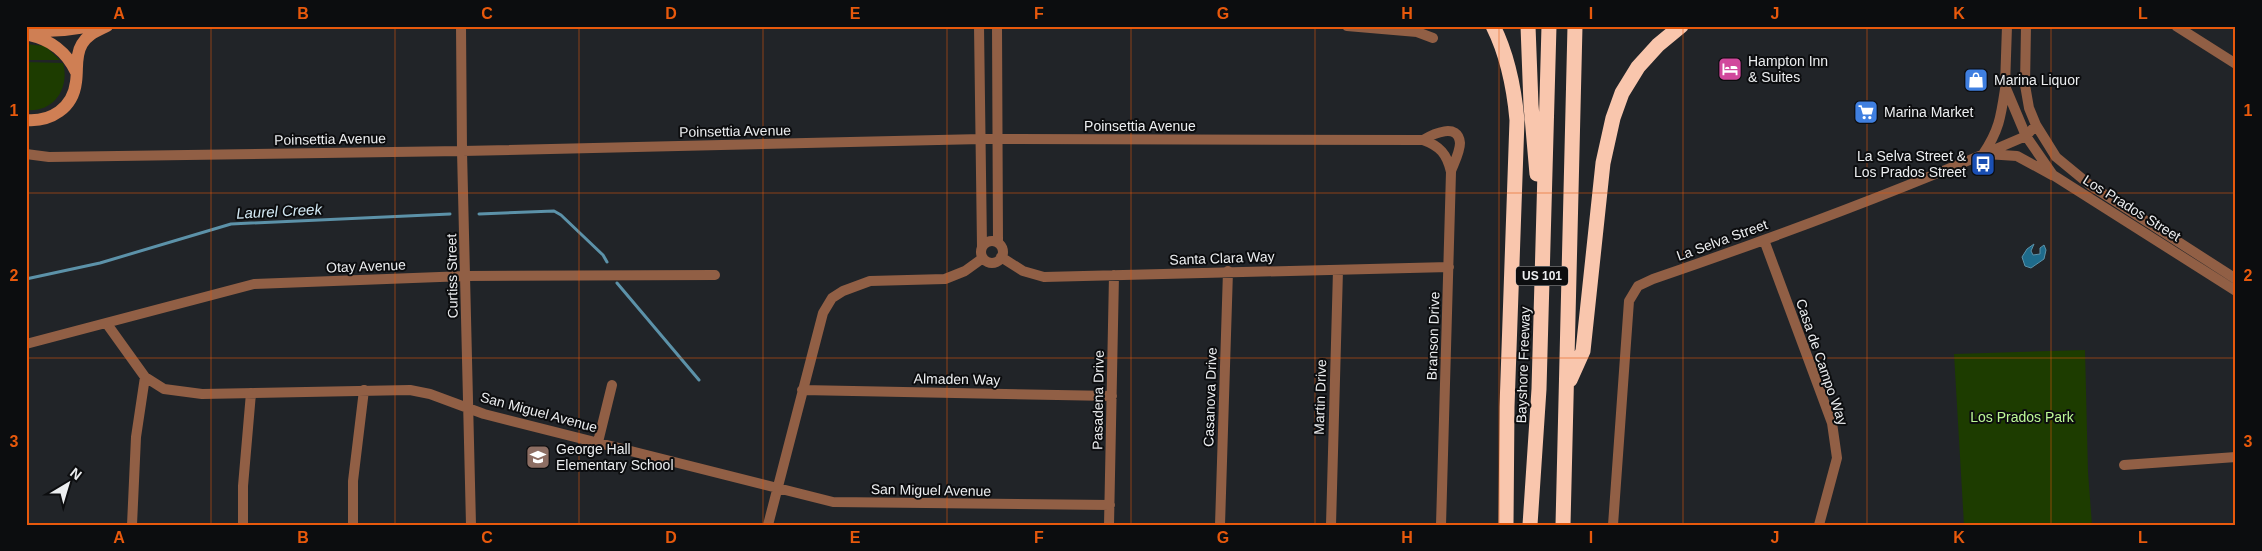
<svg xmlns="http://www.w3.org/2000/svg" width="2262" height="551" viewBox="0 0 2262 551" font-family="Helvetica,sans-serif">
  <style>
    .green { fill: #1d3c00 }
    .water { fill: #1e6b8b; stroke: #5c92a9 }
    .lines { fill: none; stroke-linecap: round; stroke-linejoin: round }
    .stream { stroke: #5c92a9; stroke-width: 3 }
    .minor { stroke: #915f45; stroke-width: 10 }
    .secondary { stroke: #cf7f54; stroke-width: 12 }
    .motorway { stroke: #f9c6ad; stroke-width: 15 }
    .grid { fill: none; stroke: #e8590c; stroke-width: 1; stroke-opacity: 0.55 }
    .labels { text-anchor: middle; dominant-baseline: central; stroke-width: 4; stroke-linejoin: round; paint-order: stroke }
    .shield { fill: #0c0d0f; stroke: #a9aaac; stroke-width: 1 }
    .shield-label { font-size: 12px; font-weight: bold; fill: #eceef0 }
    .poi-label { font-size: 14px; fill: #eceef0; stroke: #0c0d0f; text-anchor: start }
    .street-label { font-size: 14px; fill: #eceef0; stroke: #0c0d0f }
    .park-label { font-size: 14px; fill: #bcf897; stroke: #0c0d0f }
    .water-label { font-size: 15px; font-style: italic; fill: #d2e8f3; stroke: #0c0d0f }
    .neatline { fill: none; stroke: #e8590c; stroke-width: 2 }
    .grid-label { font-size: 16px; text-anchor: middle; font-weight: bold; fill: #e8590c }
  </style>
  <rect width="100%" height="100%" fill="#212428"/>
  <path class="green" d="M26,44L45,46L60,60H26Z
    M26,62L63,63C70,88 54,113 26,110Z
    M2085,350L2088,472L2092,525H1964L1954,354Z"/>
  <path class="water" d="M2034,244L2031,251L2033,255L2040,254V248L2044,245L2046,250L2044,259L2031,268L2025,266L2022,257L2027,249Z"/>
  <g class="lines">
    <path class="stream" d="M479,214L554,211L561,215L603,255L607,262
      M26,279L100,263L231,224L450,214
      M617,283L699,380"/>
    <path class="minor" d="M461,26L462,151L471,525
      M979,26L982,247
      M997,26L998,243
      M1347,26L1417,32L1433,38
      M2007,26L2005,86L2026,136L2053,175L2236,291
      M2026,26L2025,85L2029,108L2036,125L2056,157L2090,185L2236,279
      M2176,26L2236,64
      M1423,140C1433,134 1458,122 1460,143C1460,152 1454,163 1451,171
      M26,154L49,157L462,151L982,139L1423,140C1440,146 1447,154 1451,172L1441,525
      M1983,154C1999,131 2001,116 2005,89
      M1986,154L2017,156L2052,175
      M1764,240L1832,423L1837,458L1819,525
      M981 252a11 11 0 1 1 22 0a11 11 0 1 1-22 0Z
      M1001,257L1023,271L1044,277L1449,267
      M107,324L145,377L164,389L202,394L410,390L430,394L484,414L833,502L1110,505
      M26,344L254,284L466,276L715,275
      M802,390L1112,396
      M598,442L612,385
      M2124,465L2236,457
      M132,525L136,437L145,377
      M243,525V486L251,393
      M353,525V481L364,390
      M768,525L823,313L832,298L843,291L870,281L945,279L965,271L983,258
      M1109,525L1114,275
      M1220,525L1228,271
      M1331,525L1338,270
      M1613,525L1629,301L1638,286L1653,279C1779,236 1904,189 2026,136L2036,125"/>
    <path class="secondary" d="M26,32L64,30L93,26
      M29,35C51,40 66,51 76,72
      M26,120C51,122 73,108 76,82C78,69 75,55 82,44C88,34 97,31 107,26"/>
    <path class="motorway" d="M1493,26C1508,56 1514,87 1517,120L1507,407L1506,525
      M1528,26L1531,105L1537,174
      M1570,380L1583,351L1603,163L1613,118L1622,93L1638,67L1658,45L1681,26
      M1530,525L1539,389L1549,26
      M1563,525L1575,26"/>
  </g>
  <path class="grid" d="M211,26V525M395,26V525M579,26V525M763,26V525M947,26V525M1131,26V525M1315,26V525M1499,26V525M1683,26V525M1867,26V525M2051,26V525M26,193H2236M26,358H2236"/>
  <defs>
    <g id="hotel-square" transform="scale(1.25)"><rect x="-9" y="-9" width="18" height="18" rx="4" fill="#d1479c" stroke="#0c0d0f"/><path d="M-6-4.5h1.5V1H6V5H4.5V3h-9V5H-6ZM-4 0a1.8 1.8 0 1 1 3.6 0ZM.5 0V-2.5h3Q6-2.5 6 0Z" fill="#fff"/></g>
    <g id="shop-square" transform="scale(1.25)"><rect x="-9" y="-9" width="18" height="18" rx="4" fill="#3f7fe0" stroke="#0c0d0f"/><path d="M-5-2.5h2.3a2.7 3.5 0 0 1 5.4 0H5L5.5 6h-11ZM-1.5-2.5h3a1.5 2.3 0 0 0-3 0Z" fill="#fff"/></g>
    <g id="supermarket-square" transform="scale(1.25)"><rect x="-9" y="-9" width="18" height="18" rx="4" fill="#3f7fe0" stroke="#0c0d0f"/><path d="M-6-5.5h2.5l.6 2H6L4.5 2H-2.5L-4.4-4H-6ZM-1.5 3.2a1.3 1.3 0 1 0 .1 0ZM3 3.2a1.3 1.3 0 1 0 .1 0Z" fill="#fff"/></g>
    <g id="bus-square" transform="scale(1.25)"><rect x="-9" y="-9" width="18" height="18" rx="4" fill="#1a4fb4" stroke="#0c0d0f"/><path d="M-5-6H5V4H4V6H2V4H-2V6H-4V4H-5ZM-3.5-4V0h7V-4ZM-3.5 1.2v1.5H-2V1.2ZM2 1.2v1.5H3.5V1.2Z" fill="#fff"/></g>
    <g id="school-square" transform="scale(1.25)"><rect x="-9" y="-9" width="18" height="18" rx="4" fill="#8d6e63" stroke="#0c0d0f"/><path d="M0-5L7-2L0 1L-7-2ZM-4 1L0 2.5L4 1V4Q0 6-4 4Z" fill="#fff"/></g>
  </defs>
  <g fill-rule="evenodd">
    <use href="#hotel-square" x="1730" y="69"/>
    <use href="#shop-square" x="1976" y="80"/>
    <use href="#supermarket-square" x="1866" y="112"/>
    <use href="#bus-square" x="1983" y="164"/>
    <use href="#school-square" x="538" y="457"/>
  </g>
  <g class="labels">
    <rect class="shield" x="1516" y="266.5" width="52" height="19" rx="4"/>
    <g class="shield-label">
      <text x="1542" y="276">US 101</text>
    </g>
    <g class="poi-label">
      <text x="1748" y="61">Hampton Inn<tspan x="1748" dy="16">&amp; Suites</tspan></text>
      <text x="1994" y="80">Marina Liquor</text>
      <text x="1884" y="112">Marina Market</text>
      <text x="1966" y="156" text-anchor="end">La Selva Street &amp;<tspan x="1966" dy="16">Los Prados Street</tspan></text>
      <text x="556" y="449">George Hall<tspan x="556" dy="16">Elementary School</tspan></text>
    </g>
    <g class="street-label">
      <text x="1140" y="126">Poinsettia Avenue</text>
      <text transform="translate(735 131) rotate(-1)">Poinsettia Avenue</text>
      <text transform="translate(330 139) rotate(-1)">Poinsettia Avenue</text>
      <text transform="translate(2132 208) rotate(32)">Los Prados Street</text>
      <text transform="translate(1722 240) rotate(-20)">La Selva Street</text>
      <text transform="translate(1222 258) rotate(-2)">Santa Clara Way</text>
      <text transform="translate(366 266) rotate(-2)">Otay Avenue</text>
      <text transform="translate(452 276) rotate(-91)">Curtiss Street</text>
      <text transform="translate(1433 336) rotate(-88)">Branson Drive</text>
      <text transform="translate(1822 362) rotate(71)">Casa de Campo Way</text>
      <text transform="translate(1523 365) rotate(-88)">Bayshore Freeway</text>
      <text transform="translate(957 379) rotate(1)">Almaden Way</text>
      <text transform="translate(1210 397) rotate(-88)">Casanova Drive</text>
      <text transform="translate(1320 397) rotate(-88)">Martin Drive</text>
      <text transform="translate(1098 400) rotate(-89)">Pasadena Drive</text>
      <text transform="translate(539 412) rotate(15)">San Miguel Avenue</text>
      <text transform="translate(931 490) rotate(1)">San Miguel Avenue</text>
    </g>
    <g class="park-label">
      <text x="2022" y="417">Los Prados Park</text>
    </g>
    <g class="water-label">
      <text transform="translate(279 211) rotate(-3)">Laurel Creek</text>
    </g>
  </g>
  <rect width="2262" height="551" fill="none" stroke="#0c0d0f" stroke-width="55"/>
  <g transform="translate(68 484) rotate(38)" stroke="#0c0d0f" stroke-width="4" paint-order="stroke">
  <path d="M0-4L9 19L0 12L-9 19Z" fill="#eceef0"/>
  <text y="-8" font-size="14" font-weight="bold" text-anchor="middle" fill="#eceef0">N</text>
  </g>
  <rect x="28" y="28" width="2206" height="496" class="neatline"/>
  <g class="grid-label">
    <text x="119" y="19">A</text>
    <text x="303" y="19">B</text>
    <text x="487" y="19">C</text>
    <text x="671" y="19">D</text>
    <text x="855" y="19">E</text>
    <text x="1039" y="19">F</text>
    <text x="1223" y="19">G</text>
    <text x="1407" y="19">H</text>
    <text x="1591" y="19">I</text>
    <text x="1775" y="19">J</text>
    <text x="1959" y="19">K</text>
    <text x="2143" y="19">L</text>
    <text x="14" y="116">1</text>
    <text x="2248" y="116">1</text>
    <text x="14" y="281">2</text>
    <text x="2248" y="281">2</text>
    <text x="14" y="447">3</text>
    <text x="2248" y="447">3</text>
    <text x="119" y="543">A</text>
    <text x="303" y="543">B</text>
    <text x="487" y="543">C</text>
    <text x="671" y="543">D</text>
    <text x="855" y="543">E</text>
    <text x="1039" y="543">F</text>
    <text x="1223" y="543">G</text>
    <text x="1407" y="543">H</text>
    <text x="1591" y="543">I</text>
    <text x="1775" y="543">J</text>
    <text x="1959" y="543">K</text>
    <text x="2143" y="543">L</text>
  </g>
</svg>
